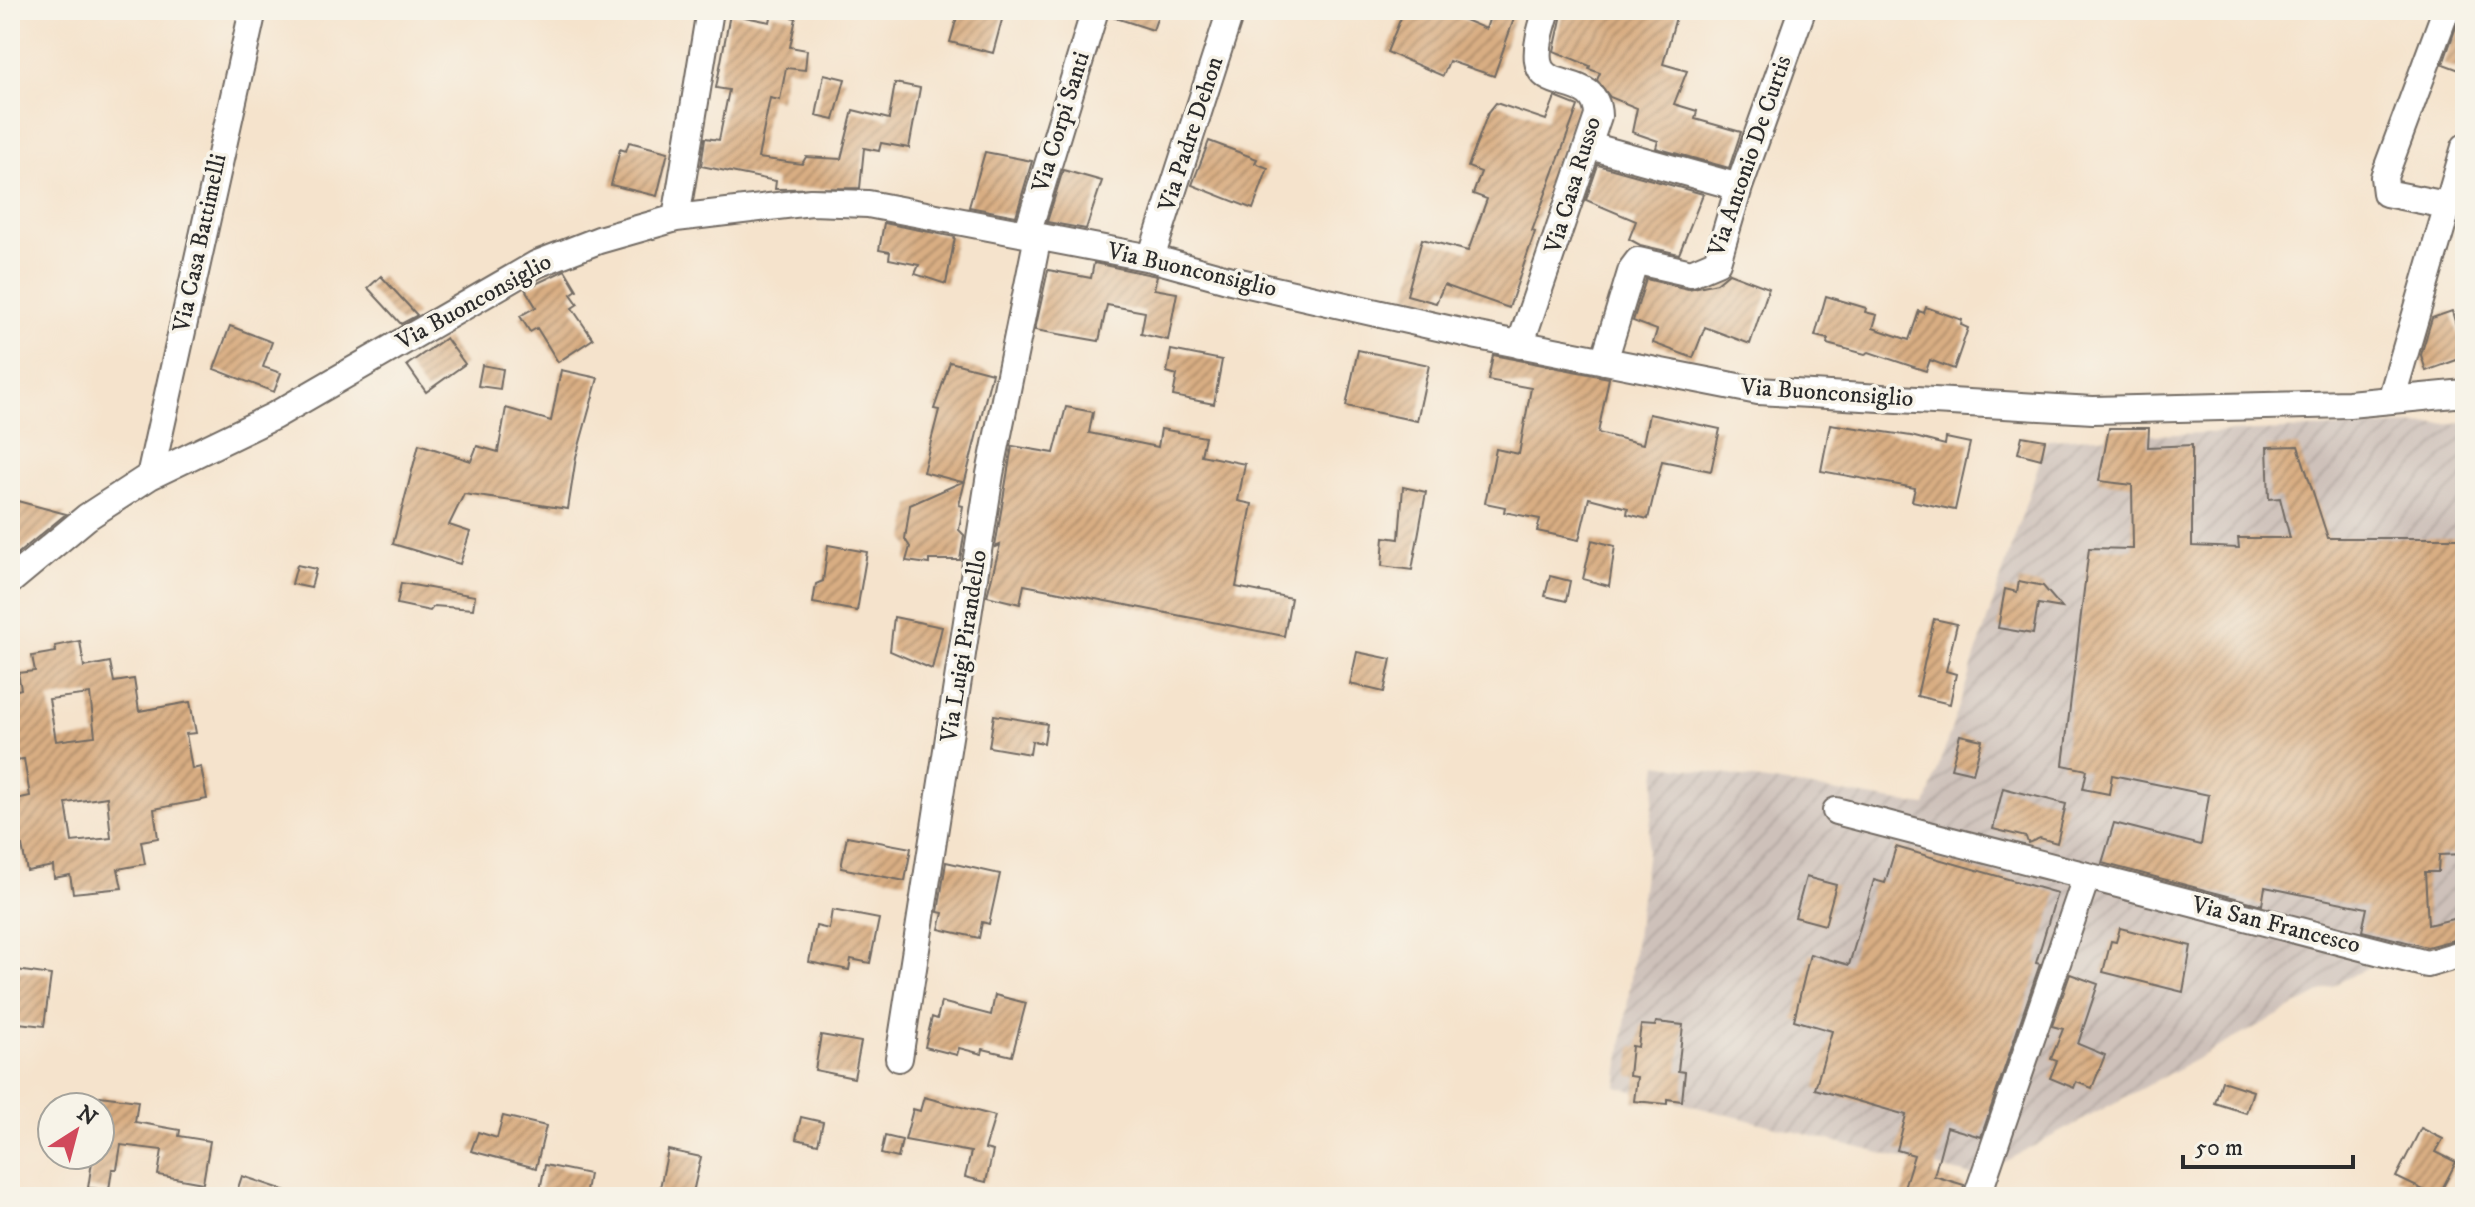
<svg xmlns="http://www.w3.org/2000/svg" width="2475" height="1207" viewBox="0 0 2475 1207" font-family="'IM FELL DW Pica',serif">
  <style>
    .industrial { fill: url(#industrial-furrows) }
    .building { fill: url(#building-hatch); fill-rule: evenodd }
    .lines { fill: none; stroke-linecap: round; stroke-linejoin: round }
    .minor-casing { stroke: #726b63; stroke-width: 30 }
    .minor { stroke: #fff; stroke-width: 26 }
    .labels { text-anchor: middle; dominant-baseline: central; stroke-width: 7; stroke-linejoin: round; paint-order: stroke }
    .street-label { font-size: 24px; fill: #2b2b2b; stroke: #f7f3e8 }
  </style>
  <defs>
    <pattern id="industrial-furrows" width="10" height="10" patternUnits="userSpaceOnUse" patternTransform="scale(2)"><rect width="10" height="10" fill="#cec1ba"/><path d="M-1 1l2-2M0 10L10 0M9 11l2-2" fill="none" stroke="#b1a6a0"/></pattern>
    <pattern id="building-hatch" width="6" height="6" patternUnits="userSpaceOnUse" patternTransform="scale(2)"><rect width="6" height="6" fill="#d9ae83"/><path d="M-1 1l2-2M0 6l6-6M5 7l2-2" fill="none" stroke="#b08e6b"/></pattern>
  </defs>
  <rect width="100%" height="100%" fill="#f7f3e8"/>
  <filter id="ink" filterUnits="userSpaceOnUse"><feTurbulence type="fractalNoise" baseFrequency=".0125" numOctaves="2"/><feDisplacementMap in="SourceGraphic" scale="16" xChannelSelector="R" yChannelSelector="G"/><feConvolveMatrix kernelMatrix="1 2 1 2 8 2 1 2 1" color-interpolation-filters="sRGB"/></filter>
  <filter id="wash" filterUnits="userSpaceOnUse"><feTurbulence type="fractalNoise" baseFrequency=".006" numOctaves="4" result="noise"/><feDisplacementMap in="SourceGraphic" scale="32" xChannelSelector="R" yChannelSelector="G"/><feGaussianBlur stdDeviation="1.8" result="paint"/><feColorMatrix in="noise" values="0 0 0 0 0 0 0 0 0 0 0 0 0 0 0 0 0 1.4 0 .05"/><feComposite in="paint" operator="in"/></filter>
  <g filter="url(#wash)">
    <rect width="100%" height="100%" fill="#f5e3cc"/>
    <path class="industrial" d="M2465,423V915L1976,1177L1617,1087L1658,764L1926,806L2047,439Z"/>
    <g id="blocks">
      <path class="building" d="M959,10H979L1003,16L993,53L950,42Z
        M1111,10H1160L1153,30L1110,16Z
        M1404,10H1441L1486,29L1492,10H1517L1494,76L1449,61L1443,76L1387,52Z
        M1563,10H1678L1663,64L1687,71L1674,104L1697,111L1695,119L1741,132L1729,168L1656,148L1658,141L1632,132L1637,108L1610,97L1597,80L1600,73L1589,69L1590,66L1554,51Z
        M2462,10H2465V72L2443,64Z
        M772,13L796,18L790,47L807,50L805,70L786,68L780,100L770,98L758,158L802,164L806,157L841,159L853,110L889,119L895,83L920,88L909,148L881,143L879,151L864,148L860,188L775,189L776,181L701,166L705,138L719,140L729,90L716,88L730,14L770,22Z
        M824,74L845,79L834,120L816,116Z
        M1555,97L1578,106L1532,231L1535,232L1509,308L1444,285L1436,303L1407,295L1422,239L1468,251L1487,199L1473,194L1481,172L1468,167L1488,113L1496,103L1546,120Z
        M1209,141L1257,159L1255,163L1268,168L1253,209L1192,185Z
        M629,142L668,152L657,196L611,185L620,149L626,151Z
        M985,152L1032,161L1016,216L969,207Z
        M1598,165L1703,194L1679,254L1640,245L1629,239L1636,221L1586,200Z
        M1063,170L1102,181L1086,229L1047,222Z
        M884,223L955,237L946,284L915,274L919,265L889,259L890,252L879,250Z
        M1094,263L1157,276L1154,289L1177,293L1168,340L1141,334L1145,312L1107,305L1099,341L1035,330L1048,270L1091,278Z
        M565,270L577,290L571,294L578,304L572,308L593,339L558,362L537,328L530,332L520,316L536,307L525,289Z
        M1729,273L1769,288L1750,344L1705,327L1693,358L1653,343L1657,330L1633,321L1646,279L1688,289L1717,283Z
        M381,276L417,315L416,316L401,324L368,288Z
        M1826,296L1866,308L1865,312L1877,315L1873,328L1909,340L1919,311L1924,313L1926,307L1962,320L1961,325L1968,328L1954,369L1930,360L1926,371L1869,352L1865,354L1827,344L1828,339L1815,336Z
        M2452,311L2465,357L2426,371L2421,355L2432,318Z
        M230,326L272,342L263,367L281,373L274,392L214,369Z
        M446,338L465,364L426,392L407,365Z
        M1171,350L1222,360L1214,404L1173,396L1177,375L1167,372Z
        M1358,350L1429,365L1417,421L1346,406Z
        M1493,355L1609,378L1598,433L1643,444L1649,414L1720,429L1711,471L1662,461L1648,519L1627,514L1628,508L1589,498L1579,540L1537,531L1540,519L1504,512L1505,507L1485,503L1496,449L1519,454L1531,388L1488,380Z
        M950,362L992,373L959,505L963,506L959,530L964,535L960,560H929V564L906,561L910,547L905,539L910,505L962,482L923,472L939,410L934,409Z
        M482,365L503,369L500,389L478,386Z
        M561,370L598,378L576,457L568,509L464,494L449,525L470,532L460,564L393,544L419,444L471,461L477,446L498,452L506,408L551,421Z
        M1066,407L1093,412L1089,433L1158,447L1161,429L1205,437L1201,455L1245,464L1238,501L1252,504L1236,587L1291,598L1284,636L1024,585L1020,604L987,596L1000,545L995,547L1012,446L1054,453Z
        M1830,424L1911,436L1945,445L1946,438L1970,443L1955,510L1912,501L1915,488L1821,471Z
        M2109,428H2149L2148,447L2192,445V546L2239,548L2238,538H2290L2280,498L2269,499L2267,447L2298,446L2328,538H2465V854L2439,855L2438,872H2425L2428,925L2465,916V937L2427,947L2362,931L2367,908L2265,887L2262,905L2102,863L2114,823L2201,845L2209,795L2112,775L2109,794L2083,789L2087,770L2063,765L2089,548L2133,549L2132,485L2099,481Z
        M2022,436L2045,440L2041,459L2018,453Z
        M1403,487L1426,492L1412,570L1382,566L1384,537L1399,539Z
        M10,499L66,514L10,560Z
        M1592,540L1615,546L1609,586L1583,579Z
        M828,545L867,552L857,611L813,603L816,584L823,581Z
        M297,565L316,569L311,588L292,584Z
        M1550,576L1570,581L1566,601L1545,596Z
        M2019,581L2043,586L2062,608L2038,604L2033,634L1998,628L2005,589L2017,592Z
        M401,583L475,596L473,609L434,606L430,611L397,604Z
        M894,617L942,627L932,669L890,651Z
        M1934,619L1957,624L1946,671L1956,674L1950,704L1917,696Z
        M80,641L84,667L110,662L114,682L134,679L139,711L190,702L196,733L186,734L192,769L201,767L207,799L154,809L158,838L141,841L145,864L118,869L122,888L73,893L70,875L54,878L53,866L27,871L22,846H18L14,821L19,820L16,799L30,796L24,759L10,761V692L21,689L18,673L35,671L32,656L56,652L55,646ZM90,694L95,736L56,741L49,699ZM107,797L111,838L72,842L66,803Z
        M1357,652L1391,659L1384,692L1350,684Z
        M994,715L1047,724L1044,743L1032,741L1030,754L989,747Z
        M1960,735L1982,740L1973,773L1951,768Z
        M2003,788L2066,804L2057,843L2040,838L2028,843L2026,837L1993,829Z
        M847,836L911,848L905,881L841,868Z
        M1896,847L2057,893L2036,963L2040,964L1981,1137L1947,1127L1934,1176L1964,1185L1961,1197H1901L1914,1155L1897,1150L1906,1115L1815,1089L1832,1031L1794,1020L1810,954L1849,965L1874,880L1885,883Z
        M946,862L1000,874L989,924L982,922L979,938L939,929L943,913L938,912Z
        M1806,877L1836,885L1825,925L1795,917Z
        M832,910L879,919L870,963L851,959L849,970L809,962L816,926L829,929Z
        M2120,928L2191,946L2183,992L2103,972L2111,941L2116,942Z
        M10,969L51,975L44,1026L10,1022Z
        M2070,974L2098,984L2078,1044L2105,1055L2092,1088L2076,1082L2074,1088L2050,1078L2057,1061L2051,1059L2063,1029L2052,1026Z
        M995,995L1026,1003L1012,1056L983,1049L982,1054L959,1048L957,1055L925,1047L932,1017L937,1019L941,1002L991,1015Z
        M1656,1022L1683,1025L1678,1071L1685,1072L1682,1101L1667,1099V1104L1634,1101L1637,1077L1629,1076L1632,1046L1638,1047L1641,1025L1655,1026Z
        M821,1035L861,1042L854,1078L815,1070Z
        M2222,1081L2253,1091L2246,1113L2215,1103Z
        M100,1096L138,1101L135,1122L180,1130L179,1136L210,1141L203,1183L158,1175L162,1150L121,1145L117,1169H112L109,1190L88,1188L93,1155H100Z
        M924,1097L995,1116L985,1149L993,1151L986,1182L965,1177L971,1152L905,1140L913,1109L920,1111Z
        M503,1116L546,1126L536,1168L471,1151L478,1132L497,1138Z
        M801,1117L823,1122L818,1144L796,1139Z
        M2421,1128L2443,1139L2436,1152L2456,1162L2438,1197L2396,1177Z
        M885,1136L902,1140L898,1158L881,1154Z
        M668,1150L701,1157L692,1197H658Z
        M545,1165L589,1174L585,1197L539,1195Z
        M242,1176L296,1194L295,1197H235Z"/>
    </g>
  </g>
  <g filter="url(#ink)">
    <use href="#blocks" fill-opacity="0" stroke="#726b63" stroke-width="2"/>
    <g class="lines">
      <g class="minor-casing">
        <path id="minor" d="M1590,146L1739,187
          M2446,205L2386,193L2384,177L2446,10
          M676,218L710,10
          M1027,234L1095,10
          M1151,258L1231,10
          M1520,345L1598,116C1597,72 1542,94 1538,61C1536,44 1542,26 1547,10
          M1604,361L1632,269L1638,261L1691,273L1717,262L1739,187L1802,10
          M2391,400L2465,147
          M150,476L253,10
          M10,581L87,517L150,476L274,416L537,264L599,240L676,218L811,202L868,204L1151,258L1231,280L1478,336L1758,391L2093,410L2349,404L2465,393
          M1836,811L2427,964L2465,953
          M899,1058L990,474L1038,236
          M1977,1197L2086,878"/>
      </g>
      <use href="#minor" class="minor"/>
    </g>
  </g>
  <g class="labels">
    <g class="street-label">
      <text transform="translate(1061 122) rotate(-73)">Via Corpi Santi</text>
      <text transform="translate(1191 134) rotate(-72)">Via Padre Dehon</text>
      <text transform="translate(1750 156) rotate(-71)">Via Antonio De Curtis</text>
      <text transform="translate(1573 185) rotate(-73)">Via Casa Russo</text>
      <text transform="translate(200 243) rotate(-78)">Via Casa Battimelli</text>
      <text transform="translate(1192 270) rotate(13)">Via Buonconsiglio</text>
      <text transform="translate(474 302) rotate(-29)">Via Buonconsiglio</text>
      <text transform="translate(1827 393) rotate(4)">Via Buonconsiglio</text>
      <text transform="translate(964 646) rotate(-81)">Via Luigi Pirandello</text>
      <text transform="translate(2276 925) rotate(14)">Via San Francesco</text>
    </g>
  </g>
  <rect width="2475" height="1207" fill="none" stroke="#f7f3e8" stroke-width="40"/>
  <g transform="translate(76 1131) rotate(36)"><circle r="38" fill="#f7f3e8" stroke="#a5a39c" stroke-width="2"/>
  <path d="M0-6L14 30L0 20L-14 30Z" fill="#d1495b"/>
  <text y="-12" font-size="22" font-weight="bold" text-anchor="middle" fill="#2b2b2b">N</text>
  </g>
  <path d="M2183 1155v12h170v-12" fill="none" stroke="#2b2b2b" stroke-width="4"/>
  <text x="2195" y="1155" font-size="24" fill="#2b2b2b" stroke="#f7f3e8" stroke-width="6" paint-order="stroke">50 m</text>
</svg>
